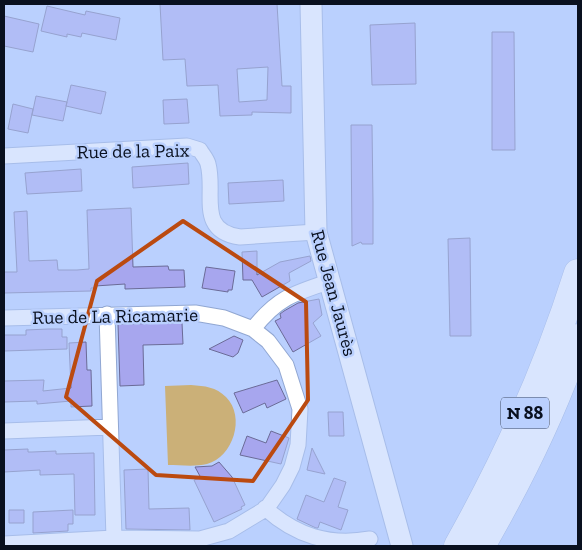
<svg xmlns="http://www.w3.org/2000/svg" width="582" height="550" viewBox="0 0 582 550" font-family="'Zilla Slab',serif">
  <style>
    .green { fill: #cbb078 }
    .building { fill: #a7a6ee; stroke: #6b6b97; fill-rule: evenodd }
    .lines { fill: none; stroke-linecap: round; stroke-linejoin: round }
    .street-casing { stroke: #91a7d2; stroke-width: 17 }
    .secondary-casing { stroke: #91a7d2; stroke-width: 23 }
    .highway-casing { stroke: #91a7d2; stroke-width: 29 }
    .street { stroke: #fff; stroke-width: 15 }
    .secondary { stroke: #fff; stroke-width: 21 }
    .highway { stroke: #fff; stroke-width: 28 }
    .marked { fill: none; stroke: #bb4a10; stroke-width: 4; stroke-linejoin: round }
    .labels { text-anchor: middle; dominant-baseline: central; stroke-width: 5; stroke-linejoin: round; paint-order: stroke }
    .shield { fill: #bad0fe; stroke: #3e4a62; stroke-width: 1 }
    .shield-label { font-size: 18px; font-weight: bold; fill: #09101f }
    .street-label { font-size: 19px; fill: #09101f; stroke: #bad0fe }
  </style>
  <rect width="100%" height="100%" fill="#bad0fe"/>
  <path class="green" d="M191,385C205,386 216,387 226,397C246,417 233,457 207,464C195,467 180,465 168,465L165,386Z"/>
  <path class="building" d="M160,4H277L282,86H291V113L252,112V115L220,116L218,85L187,86L185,59L163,60ZM268,67L267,100L239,102L237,69Z
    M47,6L85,15L86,11L120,18L116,40L82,33L81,37L67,34V37L41,31Z
    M4,16L39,24L33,52L4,46Z
    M415,23L416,84L372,85L370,25Z
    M492,32H514L515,150H492Z
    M71,85L106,92L101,114L66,106Z
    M36,96L67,102L63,121L32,115Z
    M187,99L189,123L164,124L163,100Z
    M13,104L33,109L28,133L8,129Z
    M351,125H372L373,202V244H362L361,242L352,246Z
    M188,163L189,184L133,188L132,167Z
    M81,169L82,191L27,194L25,173Z
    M283,180L284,201L229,204L228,183Z
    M131,208L133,267L168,266L169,270H184L185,287L125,289V284L95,286V288H91V291L4,293V272H17L14,212L27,211L29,261L57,260L58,270H77L89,269L87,210Z
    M470,238L471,336H450L448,239Z
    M257,251V275L280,262L310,256L311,261L289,273L290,281L262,297L252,280H243L242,252Z
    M206,267L235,271L232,290H228V292L202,288Z
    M319,299L322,315L313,323L321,336L293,352L275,321L281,318L280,314L284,311L298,303Z
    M182,323L183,344L143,345L144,385L120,386L118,324Z
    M48,329H62V337H67V349L4,351V335H26V330Z
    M234,336L243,340L238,353L233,357L209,349Z
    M86,342L87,370H91L92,406L71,407V401L37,404V401L4,402V381L44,380L43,391L71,388L69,343Z
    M277,380L286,399L267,408L265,403L243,413L234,393Z
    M328,412H343L344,436H329Z
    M271,431L289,438L281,464L240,455L247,436L266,443Z
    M312,448L325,474L307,470Z
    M28,449V452H32L56,451V454L94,453L95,515H75L74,474L40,475V470L4,472V450Z
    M219,462L232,477L245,505L241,507L242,509L214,522L194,480L201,478L195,467L212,466Z
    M148,469L149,509L189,508L190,530L126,529L124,470Z
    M334,478L346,482L338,507L348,510L341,530L320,522L318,528H316L297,519L306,495L324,502Z
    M9,510H24V523H9Z
    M73,510V524H68V531L33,533V512Z"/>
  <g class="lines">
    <g class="street-casing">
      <path id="street" d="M4,156L187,146L200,150C202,154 207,159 208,164C216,193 196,231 240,237L316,232
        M107,314L114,538
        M4,318L195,313L224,318L253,329L268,341L286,365L300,409L298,445L292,467L283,485L267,508L229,531L200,539L114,538L4,544
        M253,329C277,298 294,293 331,281
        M4,431L110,427
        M265,508C296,536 329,546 370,539"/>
    </g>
    <g class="secondary-casing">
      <path id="secondary" d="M311,4L316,232L402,546"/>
    </g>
    <g class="highway-casing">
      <path id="highway" d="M458,546C507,459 548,368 578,273
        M481,546C519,480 554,410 578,338"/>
    </g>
    <use href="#street" class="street"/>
    <use href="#secondary" class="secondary"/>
    <use href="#highway" class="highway"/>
  </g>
  <path d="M0 0H582V550H0ZM183,221L306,302L308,400L253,481L156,475L66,397L97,281Z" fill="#bad0fe" fill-opacity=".55" fill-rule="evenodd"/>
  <path class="marked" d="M183,221L306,302L308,400L253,481L156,475L66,397L97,281Z"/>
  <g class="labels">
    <rect class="shield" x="501" y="397.5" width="48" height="31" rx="4"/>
    <g class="shield-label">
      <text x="525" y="413">N 88</text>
    </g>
    <g class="street-label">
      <text transform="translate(133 151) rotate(-1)">Rue de la Paix</text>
      <text transform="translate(334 293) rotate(75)">Rue Jean Jaurès</text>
      <text transform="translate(115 316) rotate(-1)">Rue de La Ricamarie</text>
    </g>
  </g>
  <rect width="582" height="550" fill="none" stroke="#09101f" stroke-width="10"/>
</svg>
